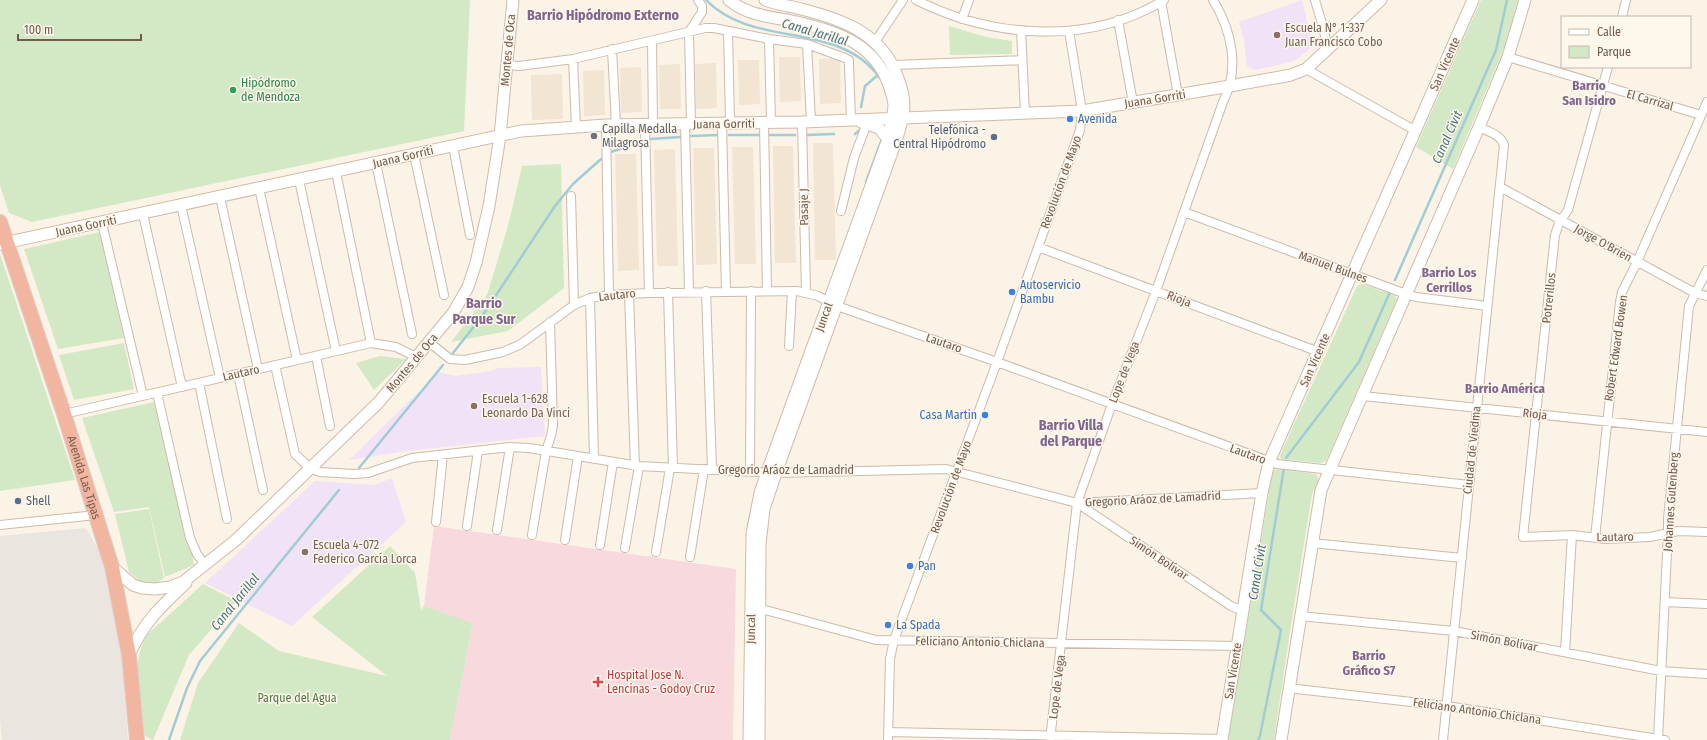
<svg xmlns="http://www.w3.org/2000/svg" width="1707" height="740" viewBox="0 0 1707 740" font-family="'Fira Sans Condensed',sans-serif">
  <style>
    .residential { fill: #f2e5d4 }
    .industrial { fill: #ebe5df }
    .education { fill: #f0e2f7 }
    .medical { fill: #f8d9dd }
    .green { fill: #d3e8c5 }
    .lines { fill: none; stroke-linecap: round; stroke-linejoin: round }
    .stream { stroke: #a2ccd5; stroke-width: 2.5 }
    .street-casing { stroke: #ccbbac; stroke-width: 10 }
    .secondary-casing { stroke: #cfbbaa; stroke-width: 13 }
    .highway-casing { stroke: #d8d1cd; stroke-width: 16 }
    .street { stroke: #fff; stroke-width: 8 }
    .secondary { stroke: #fff; stroke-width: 11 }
    .highway { stroke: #f2b6a0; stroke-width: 14 }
    .education-dot { fill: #8d6e63; stroke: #fef7eb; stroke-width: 1.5 }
    .leisure-dot { fill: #2e9e5b; stroke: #fef7eb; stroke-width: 1.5 }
    .shop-dot { fill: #3f7fe0; stroke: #fef7eb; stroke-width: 1.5 }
    .worship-dot { fill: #6b7280; stroke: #fef7eb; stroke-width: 1.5 }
    .service-dot { fill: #5c6f8a; stroke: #fef7eb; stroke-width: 1.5 }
    .health-dot { fill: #e0444e; stroke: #fef7eb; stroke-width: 1.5 }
    .labels { text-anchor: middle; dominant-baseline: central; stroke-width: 3; stroke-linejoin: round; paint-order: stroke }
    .education-label { font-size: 12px; fill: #785e54; stroke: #fef7eb; text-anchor: start }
    .street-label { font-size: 12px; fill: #735a4c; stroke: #fef7eb }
    .leisure-label { font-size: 12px; fill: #27864d; stroke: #fef7eb; text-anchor: start }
    .shop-label { font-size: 12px; fill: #366cbe; stroke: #fef7eb; text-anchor: start }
    .worship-label { font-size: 12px; fill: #5b616d; stroke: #fef7eb; text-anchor: start }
    .service-label { font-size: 12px; fill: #4e5e75; stroke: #fef7eb; text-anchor: end }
    .health-label { font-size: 12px; fill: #be3a42; stroke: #fef7eb; text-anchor: start }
    .park-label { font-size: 12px; fill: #537844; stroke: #fef7eb }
    .water-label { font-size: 13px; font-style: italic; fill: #43737e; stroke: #fef7eb }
    .neighbourhood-label { font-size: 13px; font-weight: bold; fill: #81648f; stroke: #fef7eb }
    .quarter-label { font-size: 14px; font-weight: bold; fill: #81648f; stroke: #fef7eb }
  </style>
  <rect width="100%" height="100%" fill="#fbf3e5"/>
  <path class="residential" d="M779,57H800L801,101L780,102Z
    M840,58L841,103L820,104L819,59Z
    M738,60H759L760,104L739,105Z
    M716,63L717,108L696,109L695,64Z
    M680,64L681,109H660L659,65Z
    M641,67L642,112L621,113L620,68Z
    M604,70L605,115L584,116L583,71Z
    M562,74L563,119L532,120L531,75Z
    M813,143H833L836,260H815Z
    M773,146H793L796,263H775Z
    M732,147H753L756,264H735Z
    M693,148H714L717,264L696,265Z
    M675,149L678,266H657L654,150Z
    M615,154H636L639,270L618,271Z"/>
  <path class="industrial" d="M86,528L101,554L122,658L128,740H2L0,720V536Z"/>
  <path class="education" d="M1302,0L1311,40L1310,49L1296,60L1287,63L1255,70L1247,66L1244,41L1239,22Z
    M541,367L545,436L407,451L349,460L439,372L456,376L491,371L498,368Z
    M392,478L406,522L292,626L205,583L315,481L375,485Z"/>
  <path class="medical" d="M434,526L736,569L733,740H450L473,623L424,606Z"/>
  <path class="green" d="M0,0H470L464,131L32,222L9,213L0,185Z
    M1481,0H1518L1505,46L1453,169L1416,147Z
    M949,26L986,37L1012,41V54L950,55Z
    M561,164L564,288L508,331L451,342L487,295L508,226L522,166Z
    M100,232L124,338L58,349L24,249Z
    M0,254L75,480L0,491Z
    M1362,284L1394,295L1397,299L1329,455L1326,461L1321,463L1282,459L1280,457L1281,453L1357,286Z
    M124,343L134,389L74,400L59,355Z
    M380,356L406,359L374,390L356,363Z
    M159,401L190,538L194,565L165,577L149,507L114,512L82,418Z
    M1278,469L1316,474L1319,480L1312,494L1289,638L1274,740H1228L1272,474L1274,470Z
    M149,509L164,578L156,583L141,582L129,572L115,514Z
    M390,546L415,573L421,610L424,606L473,623L450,740H180L198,683L239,623L279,651L387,676L312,617Z
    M203,584L236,601L189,655L153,740L145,736L143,725C140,695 130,660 148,634Z"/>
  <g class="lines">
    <path class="stream" d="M706,0C753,49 839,20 880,78
      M861,107L865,86L878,75
      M855,134L860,130
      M729,135H759
      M770,135H795
      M806,135L834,134
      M691,136L718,135
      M650,139L680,137
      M611,152L640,142
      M866,182L882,139
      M1395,280L1496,50L1507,0
      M453,353L483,315L555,206L573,184L601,159
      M1286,458L1359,362L1390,292
      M359,468L443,365
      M748,526L753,504
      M169,740L187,688L200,661L339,490
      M1258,740L1260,736L1281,630L1261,610L1284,468"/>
    <g class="street-casing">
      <path id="street" d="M916,0C992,38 1089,46 1164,0
        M1315,0L1323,27L1328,49
        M1161,1L1178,95
        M1622,17L1626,0
        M962,19L969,0
        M1118,20L1133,103
        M1021,30L1025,113
        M728,32L730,123
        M769,39L771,122
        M652,41L653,125
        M875,42L903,0
        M807,44L811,121
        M612,49L616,125
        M1508,57L1701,115
        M573,59L576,127
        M507,65L519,66L573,59L705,28H714L769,39L807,44L845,58L849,60V65L851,120
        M893,65L1022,60
        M1608,67L1568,210L1559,223L1555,235L1523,537L1572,535L1605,539L1650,537L1678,531L1707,532
        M1306,69L1416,131
        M802,122L806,292
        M764,123L767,291
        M691,124L689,32L702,12V6L698,0
        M722,124L726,291
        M606,125L609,295
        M645,125L649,293
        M685,125L689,291
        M453,146L470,235
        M414,154L444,295
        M376,163L412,334
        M336,172L371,343
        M299,180L336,351
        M1500,187L1695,293L1707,296
        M259,188L297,360
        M571,196L574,305
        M220,197L258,369
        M181,205L220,378
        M841,211L854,158L867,123
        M1184,212L1406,294L1416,297L1487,306
        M143,214L182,387
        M102,223L143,396
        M1038,247L1319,352
        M706,291L712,470
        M668,292L673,468
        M629,294L635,466
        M590,298L594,459
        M429,342L450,359L465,360L503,352L521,344L574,305L590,298L609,295L649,293L797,291L818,296L837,306L997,362L1277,464L1469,485
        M789,346L792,291
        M316,356L330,426
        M275,365L295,454L310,468L320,472L354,474L368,473L412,458L510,447L529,448L639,466L776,473L946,469L1077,503L1262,493
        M238,374L263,490
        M199,383L227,519
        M157,393L190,538L197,554L205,565
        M1363,396L1707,432
        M64,414L371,343L396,347L416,357
        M750,471L751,291
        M1077,503L1231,606L1243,611
        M436,522L443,455
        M0,525L96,515
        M467,526L478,451
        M497,530L510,447
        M532,535L546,451L551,436L553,425L550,322
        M1595,538L1620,302L1622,292L1637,262L1707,102
        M565,540L578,456
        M1312,543L1462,558
        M600,545L613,462
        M625,548L639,466
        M656,552L670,468
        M690,557L704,469
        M1665,602L1707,604
        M754,607L876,640L1237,646
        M1300,616L1454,631L1661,671L1707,674
        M1565,652L1572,535
        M1288,688L1447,706L1665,740
        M888,732L1222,739
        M888,740L890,659L894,640L997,362L1080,130L1082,111L1069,31
        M1050,740L1077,503L1112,404L1156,291L1223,102C1240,69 1232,31 1213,0
        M1443,740L1504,145C1500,134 1489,132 1479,127
        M1658,740L1668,532V519L1689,306L1707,270"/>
    </g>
    <g class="secondary-casing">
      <path id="secondary" d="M729,0C749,17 776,17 801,23C839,32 875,45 889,85C891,92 894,99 894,106C893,117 890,128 888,139L767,472L760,493L752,534L749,740
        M861,122L879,128L888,139
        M0,244L521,131L606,125L802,122L1082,111L1230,86L1291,75L1306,69L1381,0
        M112,567L133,585L142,588L155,589L170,587L183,582L236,540L379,402L453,313L468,287L476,263L489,206L500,136L513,0
        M129,655C144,622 160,607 186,583
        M759,740L760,544L764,509L776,473L896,141C905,113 908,102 896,73C879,32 841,19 801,9C789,6 776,4 765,0
        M1222,740L1262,493L1269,462L1473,0
        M1281,740L1321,490L1479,127L1508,57L1525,0"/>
    </g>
    <g class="highway-casing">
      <g id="highway">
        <path id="s1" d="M0,222L64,414L112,567L129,655L137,740"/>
      </g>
    </g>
    <use href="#street" class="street"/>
    <use href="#secondary" class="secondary"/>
    <use href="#highway" class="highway"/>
  </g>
  <g class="education-dot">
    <circle cx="1277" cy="35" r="4"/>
    <circle cx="474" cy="406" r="4"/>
    <circle cx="305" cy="552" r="4"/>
  </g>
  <circle class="leisure-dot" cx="233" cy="90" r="4"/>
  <g class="shop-dot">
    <circle cx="1070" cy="119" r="4"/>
    <circle cx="1012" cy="292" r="4"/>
    <circle cx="985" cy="415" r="4"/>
    <circle cx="910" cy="566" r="4"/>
    <circle cx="888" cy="625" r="4"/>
  </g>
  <circle class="worship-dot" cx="594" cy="136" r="4"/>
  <g class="service-dot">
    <circle cx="994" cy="137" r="4"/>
    <circle cx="18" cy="501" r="4"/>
  </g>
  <path class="health-dot" d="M596 676h4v4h4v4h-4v4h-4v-4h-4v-4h4z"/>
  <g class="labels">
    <g class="education-label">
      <text x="1285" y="28">Escuela N° 1-337<tspan x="1285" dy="14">Juan Francisco Cobo</tspan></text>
      <text x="482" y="399">Escuela 1-628<tspan x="482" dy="14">Leonardo Da Vinci</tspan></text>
      <text x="313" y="545">Escuela 4-072<tspan x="313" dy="14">Federico García Lorca</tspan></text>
    </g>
    <g class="street-label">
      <text transform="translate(508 50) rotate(-85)">Montes de Oca</text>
      <text transform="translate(1445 64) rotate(-66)">San Vicente</text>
      <text transform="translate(1155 99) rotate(-9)">Juana Gorriti</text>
      <text transform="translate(1650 100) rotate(16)">El Carrizal</text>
      <text transform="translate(724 124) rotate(-1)">Juana Gorriti</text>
      <text transform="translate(403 157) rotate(-13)">Juana Gorriti</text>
      <text transform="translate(1061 182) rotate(-70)">Revolución de Mayo</text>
      <text transform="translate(804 207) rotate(-91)">Pasaje J</text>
      <text transform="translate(86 226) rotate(-12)">Juana Gorriti</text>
      <text transform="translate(1603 243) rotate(29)">Jorge O'Brien</text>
      <text transform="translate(1333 267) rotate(20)">Manuel Bulnes</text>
      <text transform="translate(617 295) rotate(-6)">Lautaro</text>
      <text transform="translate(1549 298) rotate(-84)">Potrerillos</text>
      <text transform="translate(1179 299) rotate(21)">Rioja</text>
      <text transform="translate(824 317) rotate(-70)">Juncal</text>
      <text transform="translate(944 343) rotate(19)">Lautaro</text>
      <text transform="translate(1616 348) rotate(-82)">Robert Edward Bowen</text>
      <text transform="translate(1315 360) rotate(-66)">San Vicente</text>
      <text transform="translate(412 363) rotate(-50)">Montes de Oca</text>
      <text transform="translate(1124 372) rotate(-69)">Lope de Vega</text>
      <text transform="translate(241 373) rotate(-13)">Lautaro</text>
      <text transform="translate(1535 414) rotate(6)">Rioja</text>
      <text transform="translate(1472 450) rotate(-84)">Ciudad de Viedma</text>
      <text transform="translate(1248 454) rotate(20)">Lautaro</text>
      <text x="786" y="470">Gregorio Aráoz de Lamadrid</text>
      <text stroke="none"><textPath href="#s1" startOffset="269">Avenida Las Tipas</textPath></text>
      <text transform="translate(951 487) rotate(-70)">Revolución de Mayo</text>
      <text transform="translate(1153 499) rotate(-3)">Gregorio Aráoz de Lamadrid</text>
      <text transform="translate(1671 502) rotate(-86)">Johannes Gutenberg</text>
      <text transform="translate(1615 537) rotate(-1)">Lautaro</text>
      <text transform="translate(1159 558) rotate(34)">Simón Bolívar</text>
      <text transform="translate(751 629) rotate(-89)">Juncal</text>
      <text transform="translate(1504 641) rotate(11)">Simón Bolívar</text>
      <text transform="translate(980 642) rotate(1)">Feliciano Antonio Chiclana</text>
      <text transform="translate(1233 671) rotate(-81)">San Vicente</text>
      <text transform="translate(1057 687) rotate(-83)">Lope de Vega</text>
      <text transform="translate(1477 711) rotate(8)">Feliciano Antonio Chiclana</text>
    </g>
    <g class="leisure-label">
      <text x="241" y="83">Hipódromo<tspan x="241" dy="14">de Mendoza</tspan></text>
    </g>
    <g class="shop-label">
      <text x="1078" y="119">Avenida</text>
      <text x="1020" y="285">Autoservicio<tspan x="1020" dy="14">Bambu</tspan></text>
      <text x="977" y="415" text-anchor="end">Casa Martin</text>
      <text x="918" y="566">Pan</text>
      <text x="896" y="625">La Spada</text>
    </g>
    <g class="worship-label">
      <text x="602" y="129">Capilla Medalla<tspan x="602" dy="14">Milagrosa</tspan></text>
    </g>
    <g class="service-label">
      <text x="986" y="130">Telefónica -<tspan x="986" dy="14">Central Hipódromo</tspan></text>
      <text x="26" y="501" text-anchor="start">Shell</text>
    </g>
    <g class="health-label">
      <text x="607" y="675">Hospital Jose N.<tspan x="607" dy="14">Lencinas - Godoy Cruz</tspan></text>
    </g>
    <g class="park-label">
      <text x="297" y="698">Parque del Agua</text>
    </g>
    <g class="water-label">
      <text transform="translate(815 32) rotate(16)">Canal Jarillal</text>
      <text transform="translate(1447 137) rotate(-66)">Canal Civit</text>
      <text transform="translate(1257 572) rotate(-81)">Canal Civit</text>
      <text transform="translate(235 602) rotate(-51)">Canal Jarillal</text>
    </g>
    <g class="neighbourhood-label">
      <text x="1589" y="85">Barrio<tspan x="1589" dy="15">San Isidro</tspan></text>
      <text x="1449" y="272">Barrio Los<tspan x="1449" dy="15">Cerrillos</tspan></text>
      <text x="1505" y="388">Barrio América</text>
      <text x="1369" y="655">Barrio<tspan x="1369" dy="15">Gráfico S7</tspan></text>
    </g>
    <g class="quarter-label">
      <text x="603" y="15">Barrio Hipódromo Externo</text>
      <text x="484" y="303">Barrio<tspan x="484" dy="16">Parque Sur</tspan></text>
      <text x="1071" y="425">Barrio Villa<tspan x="1071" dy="16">del Parque</tspan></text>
    </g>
  </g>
  <rect x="1561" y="16" width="130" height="52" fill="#fef7eb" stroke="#c6b8ab"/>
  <rect x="1569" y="29" width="20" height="6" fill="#ffffff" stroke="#c6b8ab"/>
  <text x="1597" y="36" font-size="12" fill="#735a4c">Calle</text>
  <rect x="1569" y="46" width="20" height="12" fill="#d3e8c5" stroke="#c6b8ab"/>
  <text x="1597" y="56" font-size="12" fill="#735a4c">Parque</text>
  <path d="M18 34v6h123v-6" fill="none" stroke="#735a4c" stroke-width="2"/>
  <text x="24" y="34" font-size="12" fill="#735a4c" stroke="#fef7eb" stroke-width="3" paint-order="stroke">100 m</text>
</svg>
